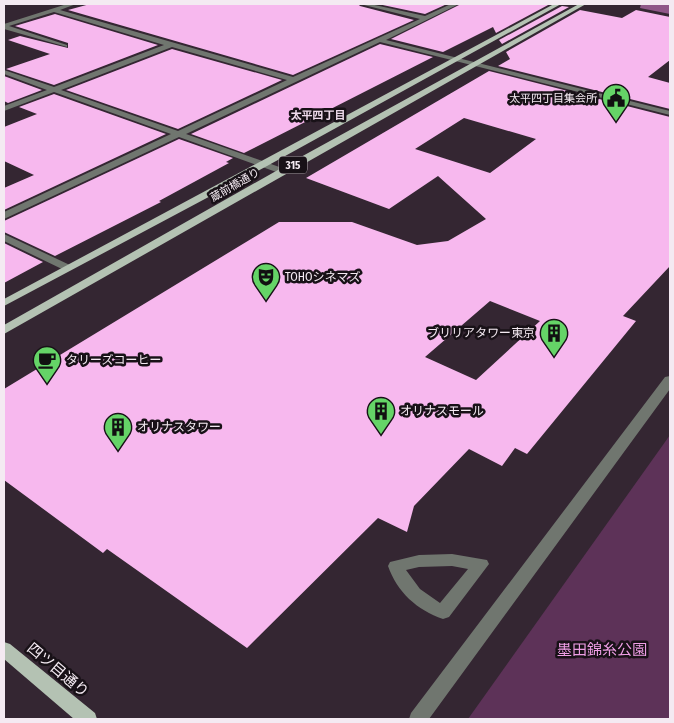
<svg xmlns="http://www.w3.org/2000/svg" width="674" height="723" viewBox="0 0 674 723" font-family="'Fira Sans Condensed','Noto Sans JP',sans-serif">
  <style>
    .green { fill: #5d3258 }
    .water { fill: #8f5788 }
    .building { fill: #f7b8ee; fill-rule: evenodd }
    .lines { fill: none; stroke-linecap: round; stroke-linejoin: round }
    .minor { fill: #70766f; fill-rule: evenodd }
    .major { fill: #b4c2b3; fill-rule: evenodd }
    .labels { text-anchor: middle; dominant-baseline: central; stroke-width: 5; stroke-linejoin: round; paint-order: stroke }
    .far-poi-label { font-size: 11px; fill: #f4eaf2; stroke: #181117; text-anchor: end }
    .far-neighbourhood-label { font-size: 11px; font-weight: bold; fill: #efdbec; stroke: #181117 }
    .shield { fill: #181117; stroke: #b2a9b0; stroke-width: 1 }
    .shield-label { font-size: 11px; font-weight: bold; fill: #f4eaf2 }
    .far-street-label { font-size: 11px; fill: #f4eaf2; stroke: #181117 }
    .poi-label { font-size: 12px; fill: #f4eaf2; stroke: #181117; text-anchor: start }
    .near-park-label { font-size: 15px; fill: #ee9ee5; stroke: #181117 }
    .near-street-label { font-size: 15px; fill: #f4eaf2; stroke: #181117 }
  </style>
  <rect width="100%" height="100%" fill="#342632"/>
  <path class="green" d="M670,435V719H468Z"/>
  <path class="water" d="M641,4H670V14L640,8Z"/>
  <path class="building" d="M90,4H358L360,6L414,20L293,75L68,10Z
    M378,4H447L425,14Z
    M461,4H550L496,33L493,27L443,52L391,39Z
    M562,6L569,7L502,44L499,40Z
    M580,10L622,18L636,10L670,17V60L648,77L670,83V109L498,66L510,59L506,52Z
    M55,14L158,45L54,85L6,69L50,54L8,40L20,36L68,48V43L15,26Z
    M380,44L433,57L244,153L191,134Z
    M172,49L282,80L178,129L66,90Z
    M489,71L670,117V266L623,316L636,321L527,454L515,448L502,466L469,449L414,506L407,532L378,518L247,648L107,549L103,553L4,480V389L279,222H352L417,245L448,241L486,219L438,176L389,209L306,178ZM464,118L536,139L490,173L415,149ZM490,301L540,321L476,380L425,357Z
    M4,76L42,90L8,103L4,101Z
    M54,94L166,134L4,210V188L34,175L4,161V127L37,114L19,107Z
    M179,139L233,158L226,162L229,163L159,201L161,202L55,256L4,232V221Z
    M4,243L43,262L4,283Z"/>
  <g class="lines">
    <path class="minor" d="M67,4H76L60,10L293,77L420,19L360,4H370L425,16L451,4H459L386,40L670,111V115L380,42L186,134L285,169V173H279L179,137L4,219V212L171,134L54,92L4,111V106L47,90L4,74V70L54,87L164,45L54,12L9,26L67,45V47L4,29V24ZM172,47L287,80L178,131L61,90Z
      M4,234L72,266L73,268L68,271L64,270L4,241Z
      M670,376V389L429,719H409L411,713L665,377Z
      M452,554L487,560L489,564L449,617L443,619C417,610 397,592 388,566L390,562L419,555ZM452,566L468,569L440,603L420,589L406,570L419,567Z"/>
    <path class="major" d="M554,4H561L267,166L4,306V299Z
      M579,4H586L4,334V325L299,158Z
      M4,642L10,644L95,713L97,719H74L4,659Z"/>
  </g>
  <defs>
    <g id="civic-pin" transform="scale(1.4375)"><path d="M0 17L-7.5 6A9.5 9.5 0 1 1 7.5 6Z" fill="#65d467" stroke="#181117"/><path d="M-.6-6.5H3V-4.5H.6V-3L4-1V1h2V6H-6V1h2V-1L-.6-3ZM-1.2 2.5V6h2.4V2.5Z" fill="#111"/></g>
    <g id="theatre-pin" transform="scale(1.4375)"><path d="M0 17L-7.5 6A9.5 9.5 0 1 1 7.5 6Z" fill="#65d467" stroke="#181117"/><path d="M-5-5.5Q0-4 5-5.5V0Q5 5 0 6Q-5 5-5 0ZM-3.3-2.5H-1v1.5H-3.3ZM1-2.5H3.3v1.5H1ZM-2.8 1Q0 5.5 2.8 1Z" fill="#111"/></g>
    <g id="building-pin" transform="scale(1.4375)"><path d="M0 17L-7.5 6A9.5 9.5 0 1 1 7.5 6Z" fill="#65d467" stroke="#181117"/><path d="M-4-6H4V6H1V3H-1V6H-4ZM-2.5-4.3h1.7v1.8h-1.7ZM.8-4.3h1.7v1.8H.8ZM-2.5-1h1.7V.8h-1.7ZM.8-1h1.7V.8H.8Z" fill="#111"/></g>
    <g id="cafe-pin" transform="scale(1.4375)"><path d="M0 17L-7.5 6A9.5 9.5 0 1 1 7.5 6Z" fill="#65d467" stroke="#181117"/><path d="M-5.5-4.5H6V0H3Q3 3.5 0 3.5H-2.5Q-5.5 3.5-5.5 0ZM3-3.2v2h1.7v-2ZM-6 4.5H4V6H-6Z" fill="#111"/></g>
  </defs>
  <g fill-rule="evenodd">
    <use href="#civic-pin" x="616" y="98"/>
    <use href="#theatre-pin" x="266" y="277"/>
    <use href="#building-pin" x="554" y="333"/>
    <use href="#cafe-pin" x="47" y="360"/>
    <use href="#building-pin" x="381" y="411"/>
    <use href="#building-pin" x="118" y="427"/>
  </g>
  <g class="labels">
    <g class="far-poi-label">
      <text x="597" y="98">太平四丁目集会所</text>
    </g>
    <g class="far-neighbourhood-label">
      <text x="318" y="115">太平四丁目</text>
    </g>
    <rect class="shield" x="279" y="156.5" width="28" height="17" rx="4"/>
    <g class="shield-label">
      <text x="293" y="165">315</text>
    </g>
    <g class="far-street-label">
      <text transform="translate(235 185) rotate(-30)">蔵前橋通り</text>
    </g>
    <g class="poi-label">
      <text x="285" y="277">TOHOシネマズ</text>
      <text x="535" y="333" text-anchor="end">ブリリアタワー東京</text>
      <text x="66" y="360">タリーズコーヒー</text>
      <text x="400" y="411">オリナスモール</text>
      <text x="137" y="427">オリナスタワー</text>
    </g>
    <g class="near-park-label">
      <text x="602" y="650">墨田錦糸公園</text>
    </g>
    <g class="near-street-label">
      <text transform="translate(58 670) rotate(40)">四ツ目通り</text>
    </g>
  </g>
  <rect width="674" height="723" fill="none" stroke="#f4eaf2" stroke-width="10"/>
</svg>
